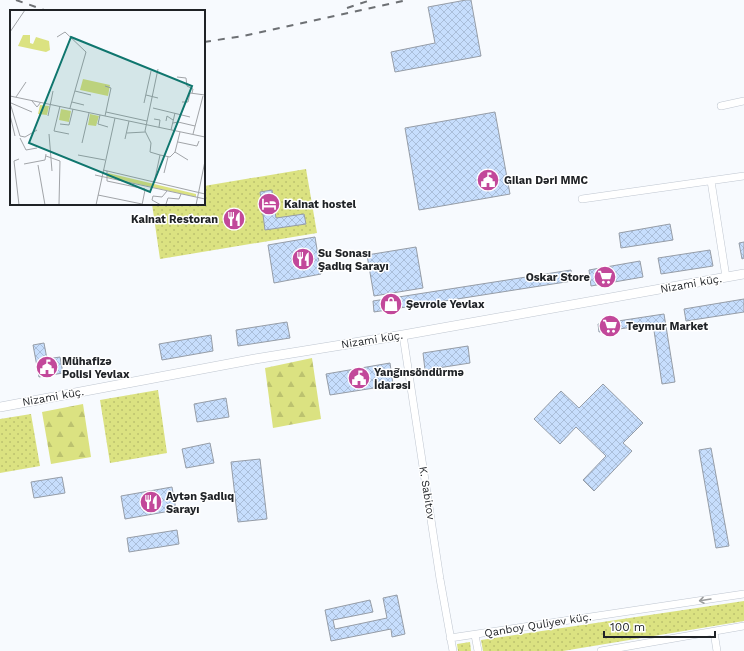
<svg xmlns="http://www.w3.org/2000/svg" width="744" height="651" viewBox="0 0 744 651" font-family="'Work Sans',sans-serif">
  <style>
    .grass { fill: url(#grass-dots) }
    .forest { fill: url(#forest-firs) }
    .building { fill: url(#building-cross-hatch); stroke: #969da7 }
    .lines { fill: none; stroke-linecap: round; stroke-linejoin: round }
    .minor-casing { stroke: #bfc6d0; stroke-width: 8 }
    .major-casing { stroke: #bfc6d0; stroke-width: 10 }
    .minor { stroke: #fff; stroke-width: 7 }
    .major { stroke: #fff; stroke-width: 9 }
    .rail { stroke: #6d7074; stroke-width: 2; stroke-dasharray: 7 7; stroke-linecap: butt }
    .oneway { stroke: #9a9c9d }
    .labels { text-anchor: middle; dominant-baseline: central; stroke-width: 3; stroke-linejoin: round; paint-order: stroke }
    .poi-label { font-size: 11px; font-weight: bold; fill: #1f2226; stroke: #fff; text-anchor: start }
    .street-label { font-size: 11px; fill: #1f2226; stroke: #fff }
    .inset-road { fill: none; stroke: #a1a4a8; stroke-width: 1 }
    .view { fill: #0f766e; fill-opacity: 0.15; stroke: #0f766e; stroke-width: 2 }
    .inset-edge { fill: none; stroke: #1f2226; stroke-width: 2 }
  </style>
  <defs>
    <pattern id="grass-dots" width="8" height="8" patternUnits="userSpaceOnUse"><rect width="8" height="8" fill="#dbe281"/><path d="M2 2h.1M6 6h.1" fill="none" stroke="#bcc26f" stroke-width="1.8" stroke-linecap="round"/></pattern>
    <pattern id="forest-firs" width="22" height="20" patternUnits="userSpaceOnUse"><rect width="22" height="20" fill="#dbe281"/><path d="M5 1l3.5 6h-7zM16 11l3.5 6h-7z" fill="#bcc26f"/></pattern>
    <pattern id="building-cross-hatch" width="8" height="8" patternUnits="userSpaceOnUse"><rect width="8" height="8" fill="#c7defd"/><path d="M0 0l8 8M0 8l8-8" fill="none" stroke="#aabed9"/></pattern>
  </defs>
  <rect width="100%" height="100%" fill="#f7fafe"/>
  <path class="grass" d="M306,169L317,233L160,259L152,204H204V186Z
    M158,390L167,453L110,463L100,400Z
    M31,414L40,466L0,473V419Z
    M744,601V621L563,651H483L481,640Z
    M470,642L471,651H458L457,644Z"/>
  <path class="forest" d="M312,358L321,419L273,428L265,368Z
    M83,404L91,457L51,464L42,412Z"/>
  <path class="building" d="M466,0H471L481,56L395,72L391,52L435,43L428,7Z
    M495,112L510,194L419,210L405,128Z
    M272,190L276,218L304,214L306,224L265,230L260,192Z
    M670,224L673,240L621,248L619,233Z
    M315,237L321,274L274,283L268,245Z
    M744,242V258L742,259L739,243Z
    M416,247L423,288L374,296L367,255Z
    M710,250L713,266L661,274L658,258Z
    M640,261L643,277L591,286L589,270Z
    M571,270L572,281L374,312L373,301Z
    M744,299V312L686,321L684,309Z
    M664,314L675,382L662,384L653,324L599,332L598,324Z
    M287,322L290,338L238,346L236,330Z
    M211,335L213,351L162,360L159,344Z
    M44,343L47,359L60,357L63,373L39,377L33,345Z
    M468,346L470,363L425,370L423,353Z
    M390,363L393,385L330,395L326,374Z
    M603,384L643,423L623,443L632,451L594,491L583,480L606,456L576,427L560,444L534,419L561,391L579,408Z
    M226,398L229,417L197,422L194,404Z
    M210,443L214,463L186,468L182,449Z
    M711,448L729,546L716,548L699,450Z
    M260,459L267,519L238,522L231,462Z
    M62,477L65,493L34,498L31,482Z
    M172,487L176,510L125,519L121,496Z
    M177,530L179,544L129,552L127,538Z
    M397,595L405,634L392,637L391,629L331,641L325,610L370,600L373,612L333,620L335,629L387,618L383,598Z"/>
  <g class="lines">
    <g class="minor-casing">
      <path id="minor" d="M721,106L744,101
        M711,181L726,277
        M582,199L744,176
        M403,335L440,579L453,651
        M714,632L717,651
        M475,635L478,651
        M450,638L744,594
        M601,651L744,626"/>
    </g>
    <g class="major-casing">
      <path id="major" d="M0,407L255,359L403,335L744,274"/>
    </g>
    <use href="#minor" class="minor"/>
    <use href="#major" class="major"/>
    <path class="rail" d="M16,0L47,11
      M347,8L371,0
      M204,42L243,36L407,0"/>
  </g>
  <defs><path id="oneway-shaft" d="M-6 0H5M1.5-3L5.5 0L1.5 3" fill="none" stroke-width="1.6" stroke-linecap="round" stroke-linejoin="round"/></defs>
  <use class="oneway" href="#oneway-shaft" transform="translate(705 600) rotate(171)"/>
  <defs>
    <g id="civic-disc" transform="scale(1.15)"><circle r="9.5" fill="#c2489a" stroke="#fff"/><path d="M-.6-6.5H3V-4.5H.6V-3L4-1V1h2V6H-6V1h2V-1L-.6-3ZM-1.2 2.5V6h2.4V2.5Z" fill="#fff"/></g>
    <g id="hotel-disc" transform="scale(1.15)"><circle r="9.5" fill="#c2489a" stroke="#fff"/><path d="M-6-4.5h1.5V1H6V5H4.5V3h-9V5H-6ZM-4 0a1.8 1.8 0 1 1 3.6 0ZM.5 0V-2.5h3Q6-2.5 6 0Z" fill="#fff"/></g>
    <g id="restaurant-disc" transform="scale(1.15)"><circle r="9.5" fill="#c2489a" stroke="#fff"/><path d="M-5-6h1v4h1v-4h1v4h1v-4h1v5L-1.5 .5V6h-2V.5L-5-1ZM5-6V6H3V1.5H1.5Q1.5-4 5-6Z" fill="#fff"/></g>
    <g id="supermarket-disc" transform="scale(1.15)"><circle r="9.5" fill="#c2489a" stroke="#fff"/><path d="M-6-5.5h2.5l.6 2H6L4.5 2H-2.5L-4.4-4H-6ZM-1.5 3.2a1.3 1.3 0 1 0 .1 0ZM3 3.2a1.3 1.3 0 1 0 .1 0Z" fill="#fff"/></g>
    <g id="shop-disc" transform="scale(1.15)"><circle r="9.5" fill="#c2489a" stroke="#fff"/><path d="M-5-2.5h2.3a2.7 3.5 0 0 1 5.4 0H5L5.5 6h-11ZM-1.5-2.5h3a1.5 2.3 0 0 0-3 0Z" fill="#fff"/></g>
  </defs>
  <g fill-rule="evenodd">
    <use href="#civic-disc" x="488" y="180"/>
    <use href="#hotel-disc" x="269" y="204"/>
    <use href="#restaurant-disc" x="234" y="219"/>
    <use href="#restaurant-disc" x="303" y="259"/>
    <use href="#supermarket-disc" x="605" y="277"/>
    <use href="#shop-disc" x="391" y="304"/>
    <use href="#supermarket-disc" x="610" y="326"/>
    <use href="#civic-disc" x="47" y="367"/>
    <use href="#civic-disc" x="359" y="378"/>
    <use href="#restaurant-disc" x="151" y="502"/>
  </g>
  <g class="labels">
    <g class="poi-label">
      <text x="504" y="180">Gilan Dəri MMC</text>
      <text x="284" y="204">Kainat hostel</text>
      <text x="218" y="219" text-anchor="end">Kainat Restoran</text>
      <text x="318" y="253">Su Sonası<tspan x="318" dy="13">Şadlıq Sarayı</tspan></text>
      <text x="590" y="277" text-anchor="end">Oskar Store</text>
      <text x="406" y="304">Şevrole Yevlax</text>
      <text x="626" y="326">Teymur Market</text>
      <text x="62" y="361">Mühafizə<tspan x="62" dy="13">Polisi Yevlax</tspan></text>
      <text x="374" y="372">Yanğınsöndürmə<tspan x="374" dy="13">İdarəsi</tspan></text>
      <text x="166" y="496">Aytən Şadlıq<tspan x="166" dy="13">Sarayı</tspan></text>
    </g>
    <g class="street-label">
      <text transform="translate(691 284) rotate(-10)">Nizami küç.</text>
      <text transform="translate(372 340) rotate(-9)">Nizami küç.</text>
      <text transform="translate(53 397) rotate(-10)">Nizami küç.</text>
      <text transform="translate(427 493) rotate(81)">K. Sabitov</text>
      <text transform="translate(538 625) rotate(-9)">Qanboy Quliyev küç.</text>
    </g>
  </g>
  <g transform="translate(10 10)">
    <rect width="195" height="195" fill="#f7fafe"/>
    <path d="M73,69L100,75L98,86L70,80ZM30,95L39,96L37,105L28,104ZM51,99L61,101L59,112L49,110ZM98,163L186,184V187L97,167Z" fill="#dbe281"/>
    <path d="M13,25H20V33L23,34L26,27L39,31L40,40L36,42L8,36ZM80,104L89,106L86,116L78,115Z" fill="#dbe281"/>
    <path class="inset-road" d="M0,22L15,0M47,27L55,22L76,42L60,98M167,67L176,68L177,76L183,79L182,83M95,76L101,78L95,106M65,81L81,85M136,85L148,88M0,86L195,127M6,87L16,72M22,91L27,97L31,92M62,92L74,95M172,92H178L180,83L195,85M0,93L10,126L15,127L27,120M1,93L22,102M134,93L141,61M50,96L44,121L59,124M143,98L180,107M96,102L137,111M0,105L5,126M90,105L88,114L98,117M38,106L43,81M144,109L150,110L149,117M156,111L157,106L163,110M163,113L168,112L185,116M50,114L59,115L63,99M161,120L165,103M117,123L135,122M39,124L42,161M183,124L193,86M10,128L16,140L27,138M115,129L119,111M168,132L187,136L189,131M72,133L79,103M165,142L178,150M68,145L95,150M150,145L160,147L165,142L170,122M36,146L50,151L49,194M14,154L35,150L36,144M28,155L35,195M93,160L195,184M97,161V171L135,179M154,163L158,147M85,165L195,189M144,173L150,145L140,142L141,133L135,121L148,59M88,185L132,194M156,194L158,188L169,189L171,184M9,195L4,151L9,149M38,195H56M86,195L105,108M132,195L135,180M151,195L142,190L143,186L152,187L157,181M186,195L195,151"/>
    <path class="view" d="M61,27L182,76L140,182L19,133Z"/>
    <rect width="195" height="195" class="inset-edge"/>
  </g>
  <path d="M604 631v6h111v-6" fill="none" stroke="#1f2226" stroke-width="2"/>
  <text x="610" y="631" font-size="12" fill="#1f2226" stroke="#ffffff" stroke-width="3" paint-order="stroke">100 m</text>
</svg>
